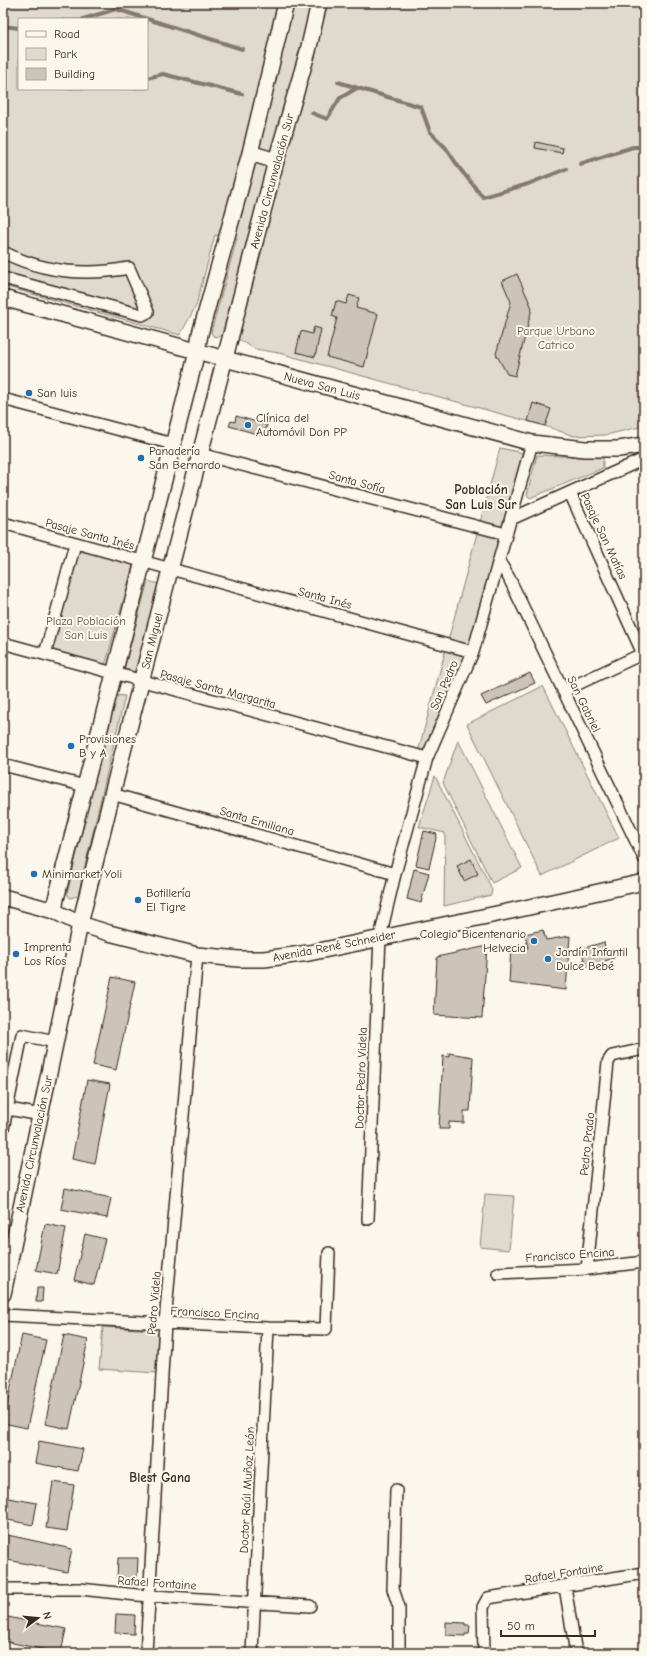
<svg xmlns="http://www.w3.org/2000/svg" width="647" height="1656" viewBox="0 0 647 1656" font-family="'Comic Neue',sans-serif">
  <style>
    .green { fill: #dfd9ce; stroke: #8d8276; fill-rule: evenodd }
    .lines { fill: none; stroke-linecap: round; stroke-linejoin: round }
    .stream { stroke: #85796d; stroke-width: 4 }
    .building { fill: #ccc4b9; stroke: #3b2a1e }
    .street-casing { stroke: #3b2a1e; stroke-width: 14 }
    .secondary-casing { stroke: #3b2a1e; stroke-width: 18 }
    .street { stroke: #fbf7ec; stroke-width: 11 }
    .secondary { stroke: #fbf7ec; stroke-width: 15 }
    .poi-dot { fill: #1f6fb2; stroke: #fbf7ec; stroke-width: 1.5 }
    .labels { text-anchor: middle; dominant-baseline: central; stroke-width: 4; stroke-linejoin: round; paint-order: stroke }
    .street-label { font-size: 12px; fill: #3b2a1e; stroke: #fbf7ec }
    .park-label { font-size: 12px; fill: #64564a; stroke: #fbf7ec }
    .poi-label { font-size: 12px; fill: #3b2a1e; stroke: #fbf7ec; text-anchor: start }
    .neighbourhood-label { font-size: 13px; font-weight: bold; fill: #3b2a1e; stroke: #fbf7ec }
  </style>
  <rect width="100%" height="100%" fill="#fbf7ec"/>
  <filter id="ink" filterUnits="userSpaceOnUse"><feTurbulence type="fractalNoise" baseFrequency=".025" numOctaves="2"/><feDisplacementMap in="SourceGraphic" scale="8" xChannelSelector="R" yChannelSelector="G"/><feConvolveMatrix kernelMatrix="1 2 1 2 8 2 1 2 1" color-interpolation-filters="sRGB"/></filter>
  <g filter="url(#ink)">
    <path class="green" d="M3,3H644V426L606,435L574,436L545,426L279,353L255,349L238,339L264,242L248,240L222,335L218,337L213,336L211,332L237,238L215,235L196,306L180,335L3,286ZM19,19H147V89H19Z
      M500,448L523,453L497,554L462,668L422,753L418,752Z
      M537,455L603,458V468L530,498L527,495Z
      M80,548L134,562L105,666L50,652Z
      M148,581L159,584L135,672L124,669Z
      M543,686L619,838L542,876L467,724Z
      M115,695L125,696L78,896L70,898L67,894Z
      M458,740L522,868L492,883L443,783Z
      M435,776L492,889L491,895L444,906L445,833L419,827Z
      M485,1194L514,1196L509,1250L480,1247Z
      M103,1327L155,1330L158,1337L156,1373L99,1369Z"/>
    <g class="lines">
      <path class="stream" d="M83,19L116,9L242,49
        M3,26L19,28
        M147,78L163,74L242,94
        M338,82L421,107L430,132L446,148L460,169L483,197L528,184L566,169
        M312,113L327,119L340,98L357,88
        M580,164L633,147H644"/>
    </g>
    <path class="building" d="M536,142L563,148L562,153L535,148Z
      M517,274L532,308L515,376L507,374L496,354L511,302L502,281Z
      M349,295L359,298L356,308L378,314L364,367L327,357L337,318L332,316L336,301L346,304Z
      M314,327L321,329L315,357L296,352L301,331L312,334Z
      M533,403L551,409L545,426L528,421Z
      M236,416L267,425L264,436L229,426L231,421L235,422Z
      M530,673L535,683L486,705L481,696Z
      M424,831L437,834L429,868L416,865Z
      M471,859L478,874L464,881L457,866Z
      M414,869L429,873L421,903L407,899Z
      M543,930L546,940L570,936L566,990L509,983L511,946L528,948L525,934Z
      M604,942L606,952L612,950L614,958L586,967L581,949Z
      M487,946L482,1018L434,1015L437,957Z
      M112,977L135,982L116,1070L93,1065Z
      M449,1053L473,1057L470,1111H464V1123L449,1122V1129H439L443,1056L449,1057Z
      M87,1080L110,1084L95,1164L72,1159Z
      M65,1188L111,1198L107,1218L61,1209Z
      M45,1224L66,1228L57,1274L36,1270Z
      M85,1234L105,1239L94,1285L74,1280Z
      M37,1288H43L42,1302H36Z
      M22,1335L46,1340L27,1428L3,1423Z
      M64,1335L88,1340L69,1429L45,1424Z
      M39,1441L83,1449L78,1471L35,1463Z
      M53,1482L74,1485L67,1531L46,1528Z
      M3,1497L37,1503L33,1525L3,1519Z
      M3,1534L72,1549L67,1572L3,1559Z
      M118,1558H138L137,1579L117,1578Z
      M116,1614L135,1615L134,1634L115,1633Z
      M3,1616L66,1629L61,1653L3,1641Z
      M446,1622L465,1623V1625H470L469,1634H465V1636L446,1635Z"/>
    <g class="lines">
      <g class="street-casing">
        <path id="street" d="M3,252C42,272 86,276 129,268L148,312L142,315L3,278
          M3,399L173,444
          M200,454L506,534
          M570,493L644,656
          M511,519L644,459
          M3,523L473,652
          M499,561L509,578L644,858
          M3,643L427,758
          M45,654L75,544
          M563,691L644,653
          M3,765L85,786
          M112,794L395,874
          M3,1108L41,1115
          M3,1129L22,1035L55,1042
          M368,1219L380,937L395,874L427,758L473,652L532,443
          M587,1269L608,1062L612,1056L644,1049
          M498,1273L587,1269L644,1262
          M3,1315L268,1328L326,1329L329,1253
          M396,1490L393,1589L399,1607V1653
          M565,1587L576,1653
          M3,1589H80L137,1595L310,1606
          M146,1653L165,1323L197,955
          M252,1653L268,1328
          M484,1653L483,1607L488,1598L644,1573"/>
      </g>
      <g class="secondary-casing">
        <path id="secondary" d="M250,153L276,161
          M3,298L532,443L585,449H619L644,445
          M3,897L54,911L80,924L109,933L197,955L239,959H264L309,953L511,911L644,882
          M54,911L56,899L197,352L200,334L250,153L286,3
          M3,1294L80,924L112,794L276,161L308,51L319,3"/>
      </g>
      <use href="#street" class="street"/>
      <use href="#secondary" class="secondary"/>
    </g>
  </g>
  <g class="poi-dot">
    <circle cx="29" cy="393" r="4"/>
    <circle cx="248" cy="425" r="4"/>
    <circle cx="141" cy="458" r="4"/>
    <circle cx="71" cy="746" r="4"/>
    <circle cx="34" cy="874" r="4"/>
    <circle cx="138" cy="900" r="4"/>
    <circle cx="534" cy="941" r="4"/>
    <circle cx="16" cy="954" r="4"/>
    <circle cx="548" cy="959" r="4"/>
  </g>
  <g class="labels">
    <g class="street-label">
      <text transform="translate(272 181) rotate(-75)">Avenida Circunvalación Sur</text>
      <text transform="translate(322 386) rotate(15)">Nueva San Luis</text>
      <text transform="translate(357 482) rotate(15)">Santa Sofía</text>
      <text transform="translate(90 534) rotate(15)">Pasaje Santa Inés</text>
      <text transform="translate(604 536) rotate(65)">Pasaje San Matías</text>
      <text transform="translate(325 598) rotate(15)">Santa Inés</text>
      <text transform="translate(152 641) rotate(-76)">San Miguel</text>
      <text transform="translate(444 685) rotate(-66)">San Pedro</text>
      <text transform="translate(218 689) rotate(15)">Pasaje Santa Margarita</text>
      <text transform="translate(584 704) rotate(64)">San Gabriel</text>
      <text transform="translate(257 821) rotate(16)">Santa Emiliana</text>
      <text transform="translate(334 946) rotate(-11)">Avenida René Schneider</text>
      <text transform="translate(361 1078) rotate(-88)">Doctor Pedro Videla</text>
      <text transform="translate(34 1144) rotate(-78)">Avenida Circunvalación Sur</text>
      <text transform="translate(587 1144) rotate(-84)">Pedro Prado</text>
      <text transform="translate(570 1255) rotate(-4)">Francisco Encina</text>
      <text transform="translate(154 1303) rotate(-85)">Pedro Videla</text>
      <text transform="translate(215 1313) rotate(3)">Francisco Encina</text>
      <text transform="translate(247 1490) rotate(-87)">Doctor Raúl Muñoz León</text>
      <text transform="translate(564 1573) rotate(-9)">Rafael Fontaine</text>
      <text transform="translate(157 1583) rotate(4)">Rafael Fontaine</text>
    </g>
    <g class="park-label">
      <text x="556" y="331">Parque Urbano<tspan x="556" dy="14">Catrico</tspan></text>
      <text x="86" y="621">Plaza Población<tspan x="86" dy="14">San Luis</tspan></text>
    </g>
    <g class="poi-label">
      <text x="37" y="393">San luis</text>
      <text x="256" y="418">Clínica del<tspan x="256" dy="14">Automóvil Don PP</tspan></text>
      <text x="149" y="451">Panadería<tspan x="149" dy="14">San Bernardo</tspan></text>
      <text x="79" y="739">Provisiones<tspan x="79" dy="14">B y A</tspan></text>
      <text x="42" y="874">Minimarket Yoli</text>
      <text x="146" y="893">Botillería<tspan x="146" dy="14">El Tigre</tspan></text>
      <text x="526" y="934" text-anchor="end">Colegio Bicentenario<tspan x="526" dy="14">Helvecia</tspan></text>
      <text x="24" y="947">Imprenta<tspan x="24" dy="14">Los Ríos</tspan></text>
      <text x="556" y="952">Jardín Infantil<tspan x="556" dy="14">Dulce Bebé</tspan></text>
    </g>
    <g class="neighbourhood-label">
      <text x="481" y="489">Población<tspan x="481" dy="15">San Luis Sur</tspan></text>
      <text x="160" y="1477">Blest Gana</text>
    </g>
  </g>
  <rect width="647" height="1656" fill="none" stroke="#fbf7ec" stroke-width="16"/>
  <rect x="8" y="8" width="631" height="1640" fill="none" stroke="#3b2a1e" stroke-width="1.5" filter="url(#ink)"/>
  <rect x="18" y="18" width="130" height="72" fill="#fbf7ec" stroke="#aea59a"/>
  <rect x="26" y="31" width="20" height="6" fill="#fbf7ec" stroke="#aea59a"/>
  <text x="54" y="38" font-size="12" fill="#3b2a1e">Road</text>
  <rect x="26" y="48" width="20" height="12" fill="#dfd9ce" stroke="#aea59a"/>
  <text x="54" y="58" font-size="12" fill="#3b2a1e">Park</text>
  <rect x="26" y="68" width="20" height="12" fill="#ccc4b9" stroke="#aea59a"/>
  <text x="54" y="78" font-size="12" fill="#3b2a1e">Building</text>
  <g transform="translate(38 1618) rotate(74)" stroke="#fbf7ec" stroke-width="3" paint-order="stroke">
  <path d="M0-3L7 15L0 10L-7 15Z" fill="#3b2a1e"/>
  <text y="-6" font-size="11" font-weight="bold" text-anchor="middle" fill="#3b2a1e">N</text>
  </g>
  <path d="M501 1630v6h94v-6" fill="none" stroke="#3b2a1e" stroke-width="2"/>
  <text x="507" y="1630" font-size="12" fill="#3b2a1e" stroke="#fbf7ec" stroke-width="3" paint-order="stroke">50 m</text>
</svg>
